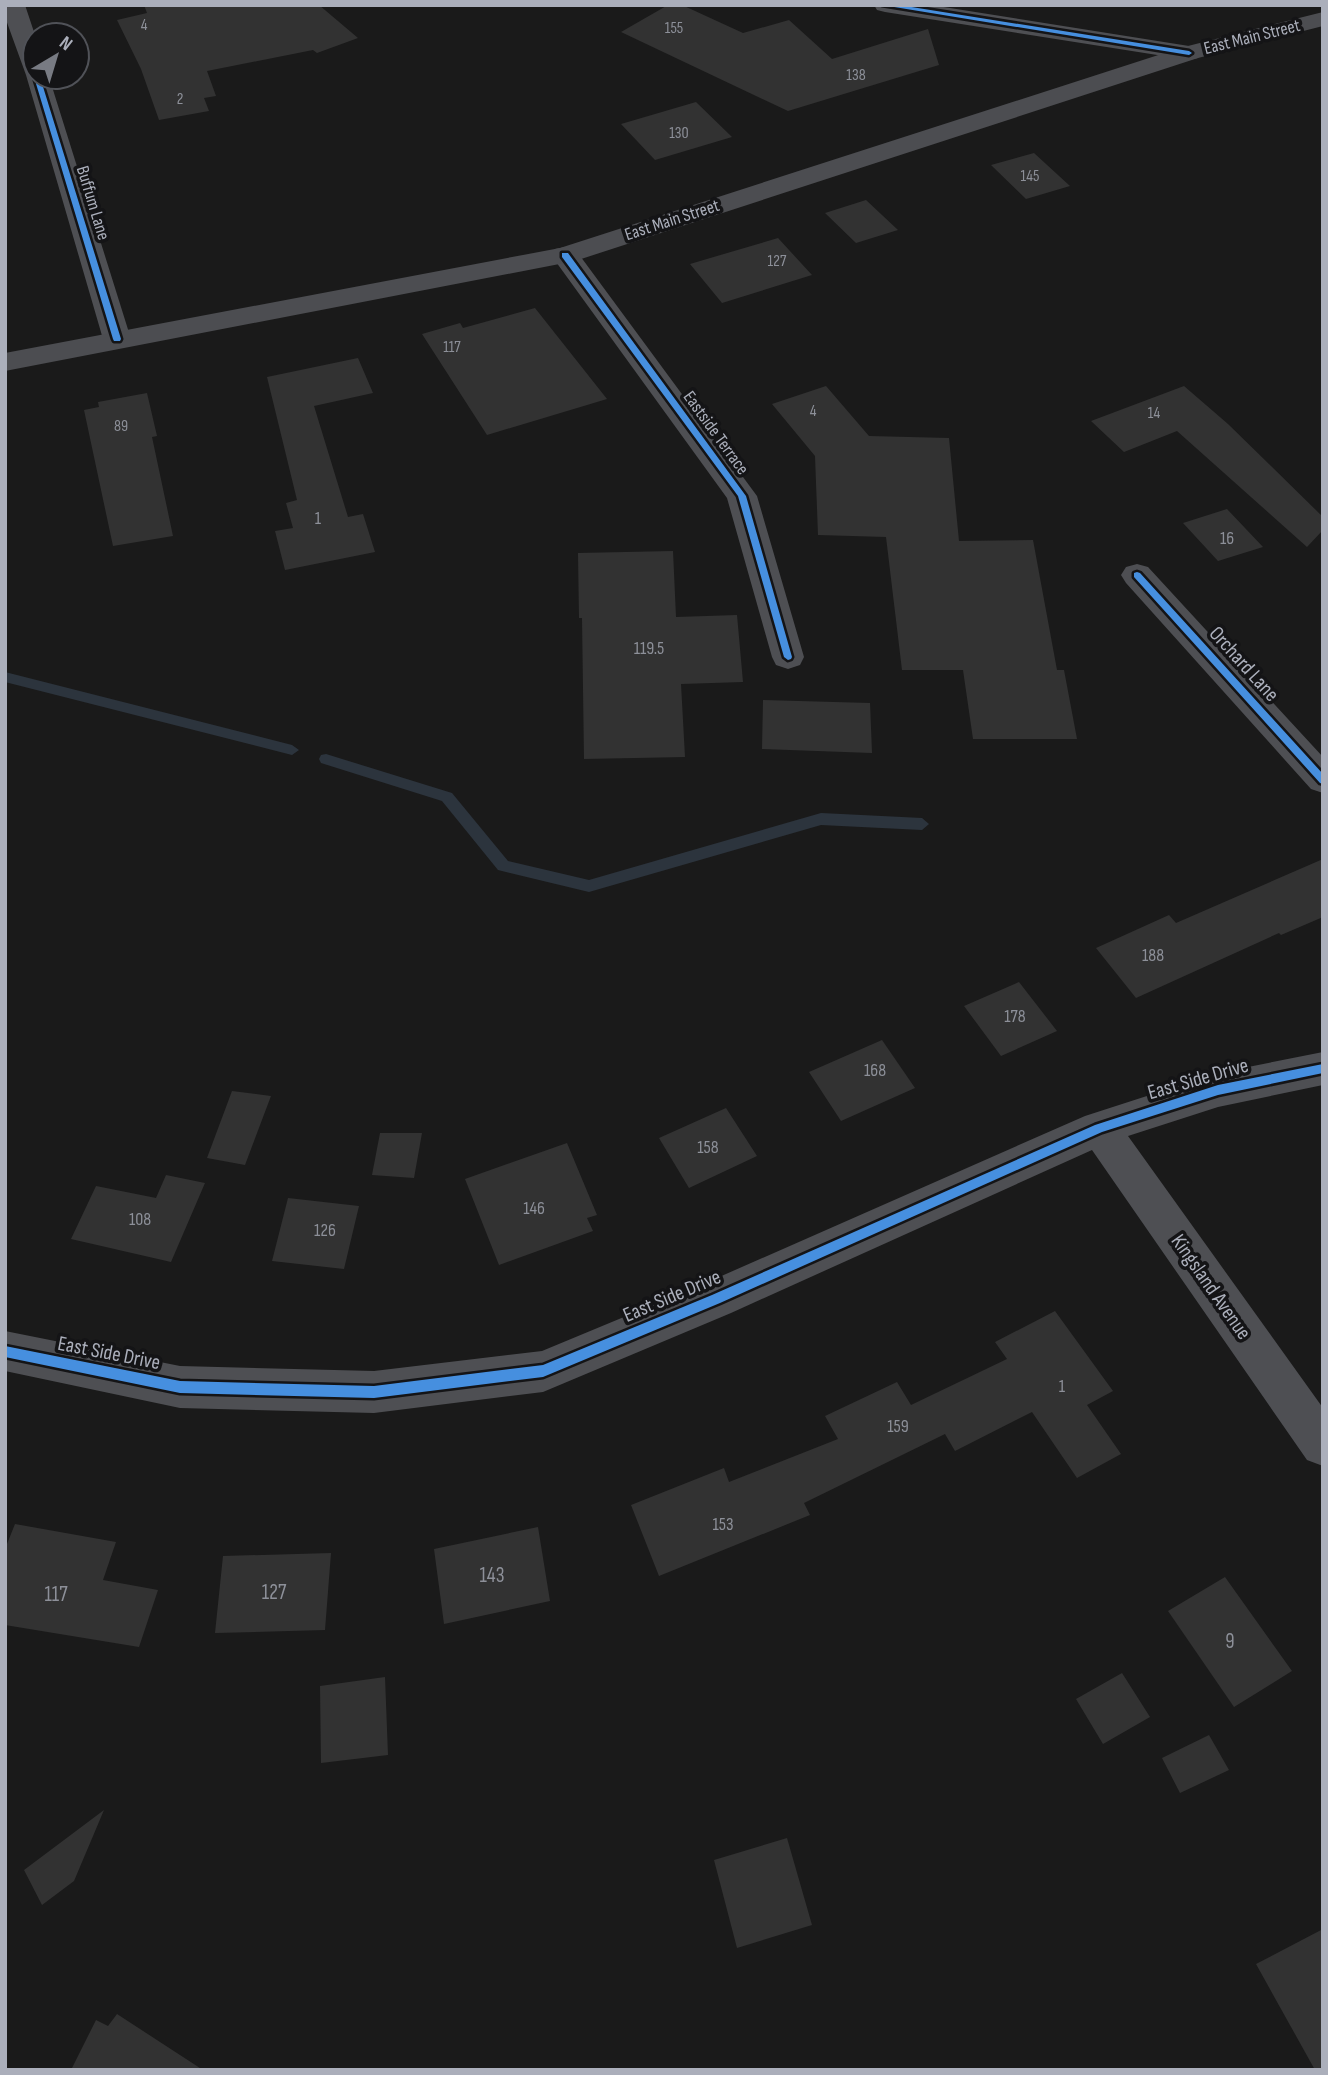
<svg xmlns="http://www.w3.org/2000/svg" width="1328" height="2075" viewBox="0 0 1328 2075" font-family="'Sofia Sans Condensed',sans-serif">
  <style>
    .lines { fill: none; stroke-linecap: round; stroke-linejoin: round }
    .stream { fill: #2c343d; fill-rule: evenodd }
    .building { fill: #323232 }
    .minor { fill: #4e4f53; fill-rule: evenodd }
    .secondary { fill: #4c4d51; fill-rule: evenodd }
    .cycleway-casing { stroke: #141416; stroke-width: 5 }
    .cycleway { fill: #468fdf; fill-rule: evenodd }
    .labels { text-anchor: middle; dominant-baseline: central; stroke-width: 7; stroke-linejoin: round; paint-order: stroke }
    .far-number-label { font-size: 16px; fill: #8d9099 }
    .far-street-label { font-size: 18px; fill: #abafbb; stroke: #141416 }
    .number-label { font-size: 18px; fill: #8d9099 }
    .street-label { font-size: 21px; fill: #abafbb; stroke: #141416 }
    .near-number-label { font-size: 21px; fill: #8d9099 }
  </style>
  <rect width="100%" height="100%" fill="#1a1a1a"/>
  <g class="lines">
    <path class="stream" d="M5,672L292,745L299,750L292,755L5,682Z
      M326,754L452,793L508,861L589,880L821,813L922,818L929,824L922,830L821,825L589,892L498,870L442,801L321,763L319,759L321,755Z"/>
  </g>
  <path class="building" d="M144,5H319L358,38L317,53L313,50L207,71L216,96L204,98L209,111L159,120L141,69L117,20L147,13Z
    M668,5H682L743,33L789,20L832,59L928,29L939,65L788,111L621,32Z
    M696,102L732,137L655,160L621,124Z
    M1034,153L1070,186L1026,199L991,165Z
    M866,200L898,230L856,243L825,213Z
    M778,238L812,275L722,303L690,264Z
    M535,308L607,399L487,435L422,334L460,323L463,328Z
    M358,358L373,393L314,406L348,517L363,514L375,552L285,570L275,531L293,528L286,503L297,500L267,377Z
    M826,386L869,436L949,438L959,541L1033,540L1057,670H1064L1077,739H973L963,670H902L886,537L818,535L815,456L772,404Z
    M1184,386L1228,424L1323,517V530L1307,547L1177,431L1124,452L1091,421Z
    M147,393L157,436L152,437L173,536L113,546L84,410L99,407L98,402Z
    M1227,509L1263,547L1218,561L1183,523Z
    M673,551L676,617L737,615L743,682L681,684L685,757L584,759L582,618H579L578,553Z
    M763,700L870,703L872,753L762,749Z
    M1323,859V917L1281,935L1279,933L1136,998L1096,948L1169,915L1176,923Z
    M1019,982L1057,1031L1001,1056L964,1006Z
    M882,1040L915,1088L841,1121L809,1072Z
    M232,1091L271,1096L245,1165L207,1158Z
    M726,1108L757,1156L689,1188L659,1138Z
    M380,1133H422L414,1178L372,1175Z
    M567,1143L597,1215L587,1218L593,1231L499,1265L465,1179Z
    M166,1175L205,1183L171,1262L71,1239L96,1186L156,1198Z
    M288,1198L359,1206L344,1269L272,1261Z
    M1055,1311L1113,1391L1087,1405L1121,1454L1077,1478L1032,1412L955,1451L945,1434L804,1503L810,1515L659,1576L631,1505L724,1468L729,1482L838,1439L825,1416L897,1382L911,1405L1007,1359L995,1342Z
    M15,1524L116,1542L103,1580L158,1590L139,1647L5,1625V1549Z
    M538,1527L550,1601L444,1624L434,1549Z
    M331,1553L325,1630L215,1633L223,1556Z
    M1225,1577L1292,1671L1234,1707L1168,1611Z
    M1122,1673L1150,1717L1103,1744L1076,1699Z
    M385,1677L388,1755L321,1763L320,1686Z
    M1209,1735L1229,1770L1180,1793L1162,1758Z
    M104,1810L74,1881L42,1905L24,1870Z
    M787,1838L812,1925L737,1948L714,1860Z
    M1323,1929V2070H1315L1256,1964Z
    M117,2014L203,2070H71L96,2020L108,2026Z"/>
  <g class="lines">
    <path class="minor" d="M5,5H25L35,35V77H49L131,339L127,345L117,348L107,345L103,339L26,75L5,17Z
      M874,5H931L1189,46L1198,48L1201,53L1198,58L1189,60L885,12L877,10Z
      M565,247L575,249L757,496L804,657L800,665L788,669L776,665L772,657L727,498L551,255L555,249Z
      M1137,564L1148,567L1323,757V793L1311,789L1126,583L1121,575L1126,567Z
      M1323,1052V1085L1218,1107L1128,1136L1323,1408V1466L1307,1460L1092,1150L731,1313L543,1392L374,1413L180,1408L5,1371V1331L180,1366L374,1371L542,1351L701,1285L1085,1116L1218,1073Z"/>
    <path class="secondary" d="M1323,12V26L1198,58L575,261L5,371V353L560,248L1180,48Z"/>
    <g class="cycleway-casing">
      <path id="cycleway" d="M882,5H899L1189,51L1192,53L1189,55Z
        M35,76V77H40L121,339L120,341H114L113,339L34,77Z
        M562,253H568L746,496L792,657L791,659L788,660L784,657L738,496L562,257Z
        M1137,572L1140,573L1323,774V784L1320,783L1134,577V573Z
        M1323,1064V1073L1218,1095L1102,1132L720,1303L543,1377L374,1398L180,1393L5,1357V1346L180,1381L374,1386L543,1365L712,1295L1095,1125L1218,1085Z"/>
    </g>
    <use href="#cycleway" class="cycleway"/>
  </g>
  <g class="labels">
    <g class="far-number-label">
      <text x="144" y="25">4</text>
      <text x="674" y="28">155</text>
      <text x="856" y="75">138</text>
      <text x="180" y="99">2</text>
      <text x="679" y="133">130</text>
      <text x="1030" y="176">145</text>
      <text x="777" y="261">127</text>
      <text x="452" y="347">117</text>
      <text x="813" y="411">4</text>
      <text x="1154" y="413">14</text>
      <text x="121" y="426">89</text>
    </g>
    <g class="far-street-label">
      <text transform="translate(1252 37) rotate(-14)">East Main Street</text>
      <text transform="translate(93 203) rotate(73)">Buffum Lane</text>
      <text transform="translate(672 220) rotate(-18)">East Main Street</text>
      <text transform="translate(716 433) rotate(54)">Eastside Terrace</text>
    </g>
    <g class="number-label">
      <text x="318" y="518">1</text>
      <text x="1227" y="538">16</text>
      <text x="649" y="648">119.5</text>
      <text x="1153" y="955">188</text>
      <text x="1015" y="1016">178</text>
      <text x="875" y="1070">168</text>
      <text x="708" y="1147">158</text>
      <text x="534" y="1208">146</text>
      <text x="140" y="1219">108</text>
      <text x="325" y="1230">126</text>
      <text x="1062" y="1386">1</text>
      <text x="898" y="1426">159</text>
      <text x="723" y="1524">153</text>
    </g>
    <g class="street-label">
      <text transform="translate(1244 664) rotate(48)">Orchard Lane</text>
      <text transform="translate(1198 1079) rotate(-16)">East Side Drive</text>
      <text transform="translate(1211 1287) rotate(55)">Kingsland Avenue</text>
      <text transform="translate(672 1296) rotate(-23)">East Side Drive</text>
      <text transform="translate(109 1353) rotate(11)">East Side Drive</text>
    </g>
    <g class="near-number-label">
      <text x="492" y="1575">143</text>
      <text x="274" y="1592">127</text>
      <text x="56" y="1594">117</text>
      <text x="1230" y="1641">9</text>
    </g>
  </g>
  <rect width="1328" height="2075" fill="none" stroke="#abafbb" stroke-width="14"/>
  <g transform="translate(56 56) rotate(38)"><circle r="33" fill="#141416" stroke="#505258" stroke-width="2"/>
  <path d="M0-5L12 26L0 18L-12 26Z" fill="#787b83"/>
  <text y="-10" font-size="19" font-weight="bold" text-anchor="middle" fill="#abafbb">N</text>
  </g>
</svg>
